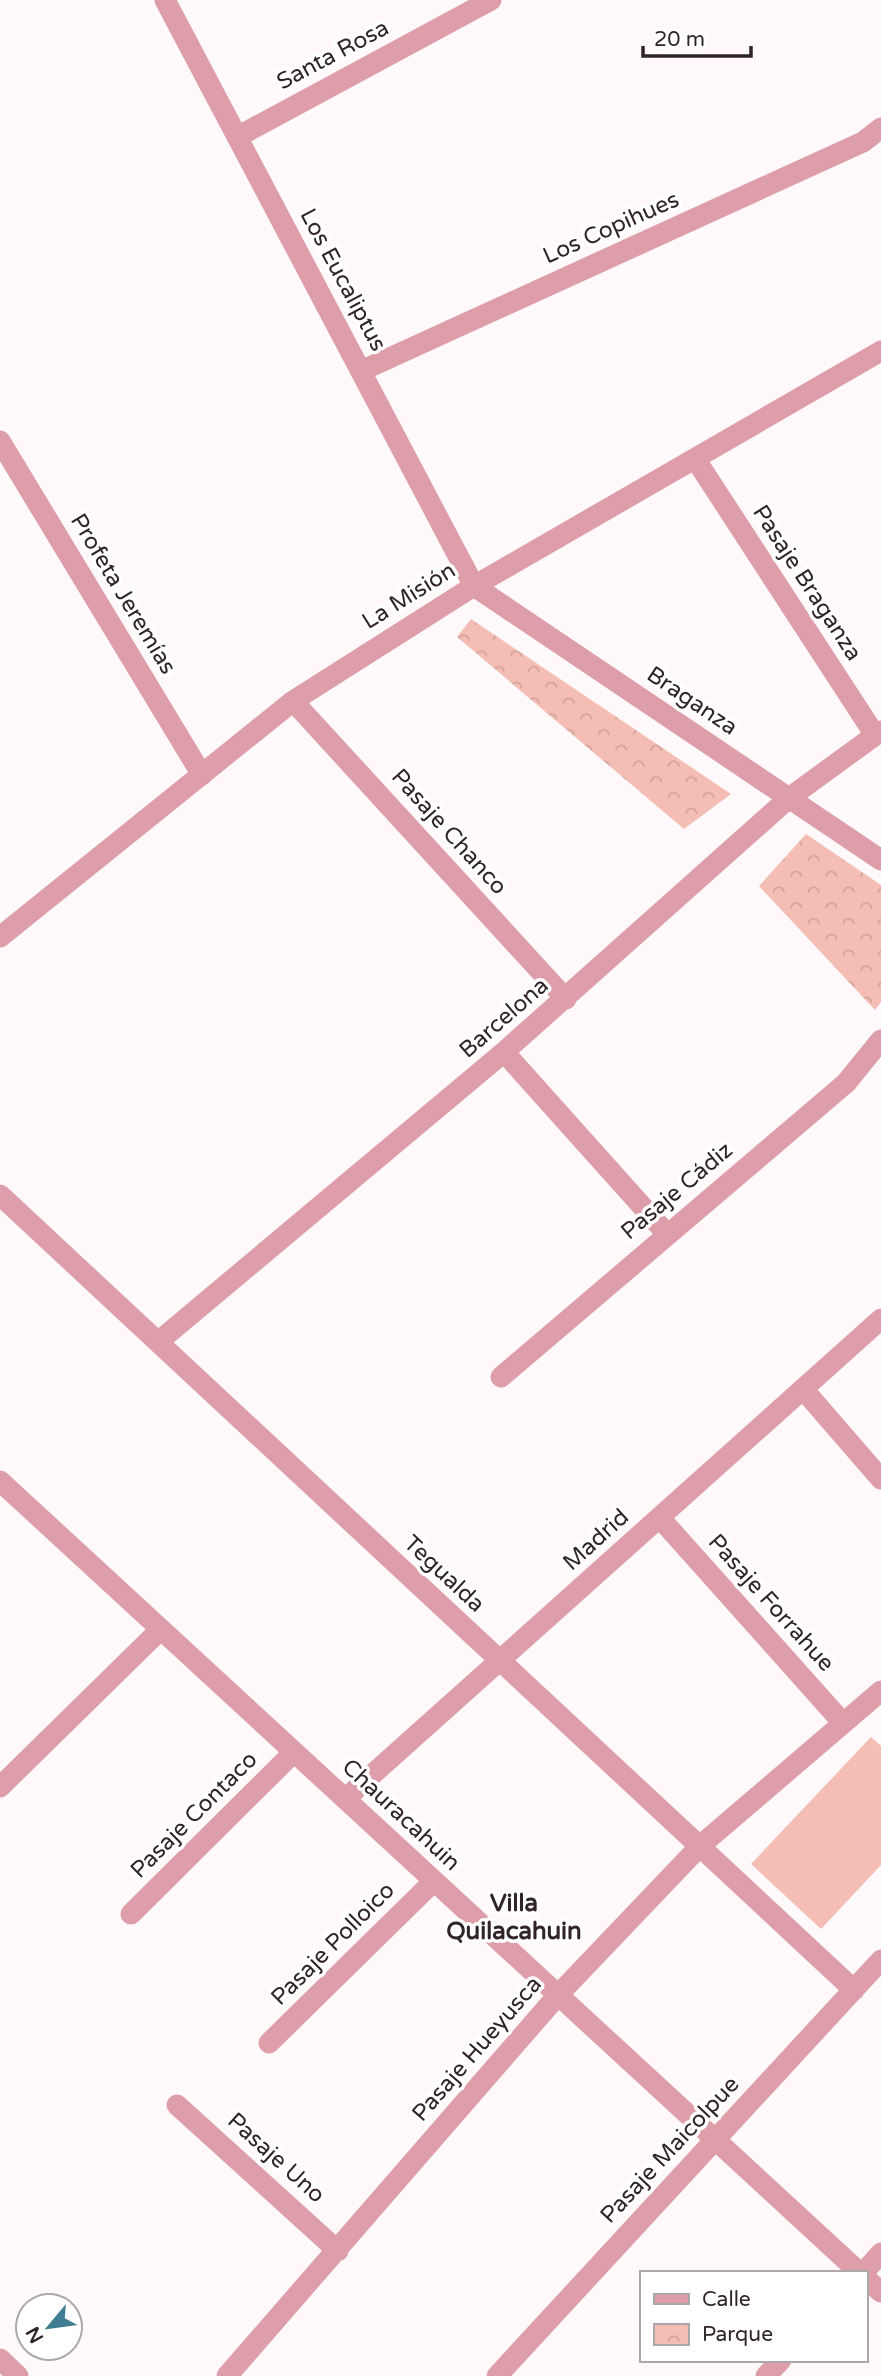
<svg xmlns="http://www.w3.org/2000/svg" width="881" height="2376" viewBox="0 0 881 2376" font-family="'Varela Round',sans-serif">
  <style>
    .park { fill: url(#park-crowns) }
    .garden { fill: #f4beb4 }
    .lines { fill: none; stroke-linecap: round; stroke-linejoin: round }
    .minor { stroke: #dd9ea9; stroke-width: 21 }
    .labels { text-anchor: middle; dominant-baseline: central; stroke-width: 7; stroke-linejoin: round; paint-order: stroke }
    .street-label { font-size: 23px; fill: #2f242a; stroke: #fff }
    .neighbourhood-label { font-size: 24px; font-weight: bold; fill: #2f242a; stroke: #fff }
  </style>
  <defs>
    <pattern id="park-crowns" width="20" height="18" patternUnits="userSpaceOnUse" patternTransform="scale(1.75)"><rect width="20" height="18" fill="#f4beb4"/><path d="M2 6a3 3 0 1 1 6 0M12 15a3 3 0 1 1 6 0" fill="none" stroke="#d2a39b"/></pattern>
  </defs>
  <rect width="100%" height="100%" fill="#fff9fc"/>
  <path class="park" d="M471,619L731,794L684,829L457,637Z
    M806,834L881,885V1002L875,1010L759,886Z"/>
  <path class="garden" d="M871,1737L881,1746V1865L821,1929L751,1864Z"/>
  <g class="lines">
    <path class="minor" d="M165,0L474,586L881,860
      M237,137L491,0
      M361,371L863,142L881,128
      M0,441L202,775
      M696,460L875,735
      M293,701L566,999
      M0,937L293,701L474,586L881,351
      M504,1052L667,1234
      M0,1195L854,1990
      M158,1342L504,1052L789,798L881,731
      M501,1377L846,1083L881,1040
      M803,1389L881,1479
      M0,1481L860,2273
      M660,1518L843,1723
      M0,1787L161,1629
      M345,1799L881,1319
      M131,1914L294,1752
      M269,2043L434,1881
      M177,2105L338,2251
      M863,2273L881,2253
      M865,2278L881,2292
      M0,2359L18,2376
      M227,2376L558,1995L701,1845L881,1691
      M497,2376L881,1960
      M766,2376L781,2360"/>
  </g>
  <g class="labels">
    <g class="street-label">
      <text transform="translate(333 55) rotate(-28)">Santa Rosa</text>
      <text transform="translate(611 228) rotate(-24)">Los Copihues</text>
      <text transform="translate(343 280) rotate(62)">Los Eucaliptus</text>
      <text transform="translate(807 583) rotate(57)">Pasaje Braganza</text>
      <text transform="translate(123 594) rotate(59)">Profeta Jeremías</text>
      <text transform="translate(409 596) rotate(-32)">La Misión</text>
      <text transform="translate(692 701) rotate(34)">Braganza</text>
      <text transform="translate(449 832) rotate(48)">Pasaje Chanco</text>
      <text transform="translate(504 1018) rotate(-41)">Barcelona</text>
      <text transform="translate(677 1191) rotate(-40)">Pasaje Cádiz</text>
      <text transform="translate(596 1540) rotate(-42)">Madrid</text>
      <text transform="translate(444 1574) rotate(43)">Tegualda</text>
      <text transform="translate(771 1603) rotate(48)">Pasaje Forrahue</text>
      <text transform="translate(194 1815) rotate(-45)">Pasaje Contaco</text>
      <text transform="translate(401 1815) rotate(43)">Chauracahuin</text>
      <text transform="translate(333 1944) rotate(-45)">Pasaje Polloico</text>
      <text transform="translate(477 2049) rotate(-49)">Pasaje Hueyusca</text>
      <text transform="translate(670 2150) rotate(-47)">Pasaje Maicolpue</text>
      <text transform="translate(276 2158) rotate(42)">Pasaje Uno</text>
    </g>
    <g class="neighbourhood-label">
      <text x="514" y="1903">Villa<tspan x="514" dy="28">Quilacahuin</tspan></text>
    </g>
  </g>
  <rect x="640" y="2271" width="228" height="91" fill="#ffffff" stroke="#aca7aa" stroke-width="2"/>
  <rect x="654" y="2294" width="35" height="10" fill="#dd9ea9" stroke="#aca7aa" stroke-width="2"/>
  <text x="702" y="2306" font-size="21" fill="#2f242a">Calle</text>
  <rect x="654" y="2324" width="35" height="21" fill="url(#park-crowns)" stroke="#aca7aa" stroke-width="2"/>
  <text x="702" y="2341" font-size="21" fill="#2f242a">Parque</text>
  <g transform="translate(49 2327) rotate(241)"><circle r="33" fill="#ffffff" stroke="#aca7aa" stroke-width="2"/>
  <path d="M0-5L12 26L0 18L-12 26Z" fill="#407d93"/>
  <text y="-10" font-size="19" font-weight="bold" text-anchor="middle" fill="#2f242a">N</text>
  </g>
  <path d="M643 46v10h108v-10" fill="none" stroke="#2f242a" stroke-width="3.5"/>
  <text x="654" y="46" font-size="21" fill="#2f242a" stroke="#ffffff" stroke-width="5" paint-order="stroke">20 m</text>
</svg>
